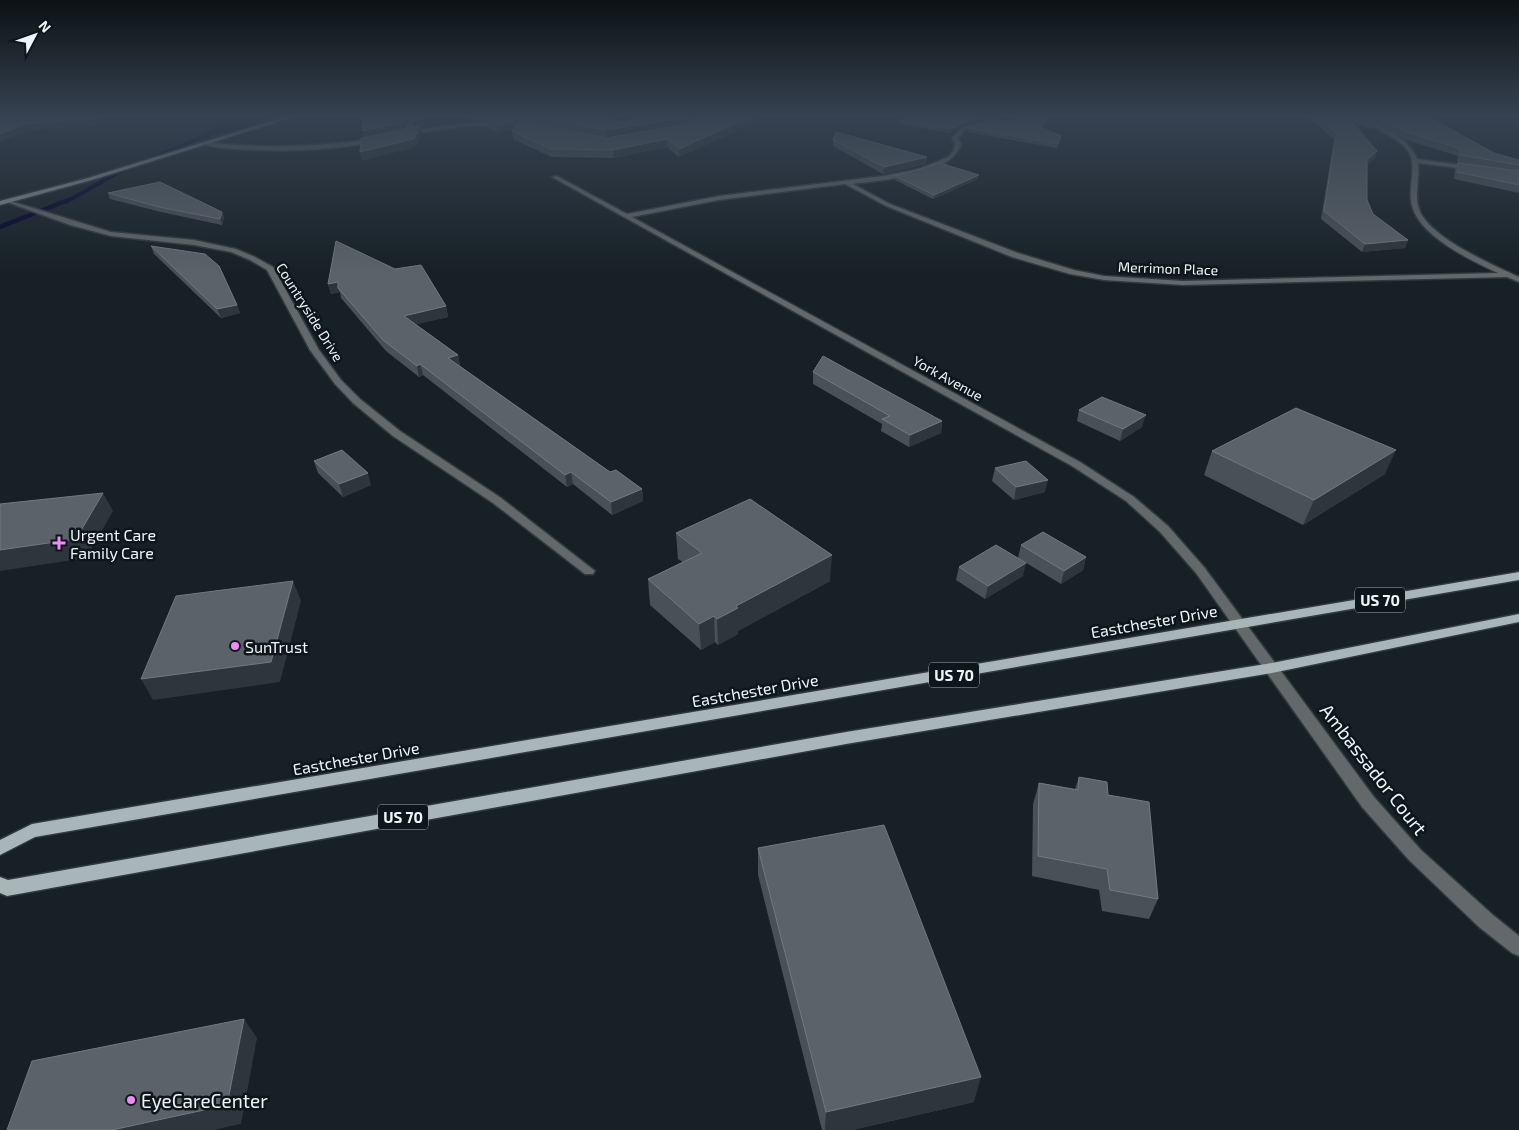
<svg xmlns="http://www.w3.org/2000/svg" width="1519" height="1130" viewBox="0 0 1519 1130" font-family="'Exo 2',sans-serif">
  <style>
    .water { fill: #01002b }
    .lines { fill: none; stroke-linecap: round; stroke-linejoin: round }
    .stream-far1 { stroke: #01002b; stroke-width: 4 }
    .stream { stroke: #01002b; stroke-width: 4.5 }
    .street-casing { stroke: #303a3e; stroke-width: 3 }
    .secondary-casing { stroke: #303a3e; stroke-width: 3 }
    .primary-casing { stroke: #303a3e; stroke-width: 3 }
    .street { fill: #63696a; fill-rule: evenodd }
    .secondary { fill: #8b9496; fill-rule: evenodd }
    .primary { fill: #a9b6b7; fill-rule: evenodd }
    .wall { fill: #495158; fill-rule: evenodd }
    .shaded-wall { fill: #2d363c }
    .building { fill: #5b6369; stroke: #727a80 }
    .poi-dot { fill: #f08bf6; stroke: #0d171b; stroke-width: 2 }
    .labels { text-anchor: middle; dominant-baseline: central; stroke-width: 5; stroke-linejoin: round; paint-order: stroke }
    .far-street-label { font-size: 14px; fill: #eff6f9; stroke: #0d171b }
    .shield { fill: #0d171b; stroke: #abb3b6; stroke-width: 1 }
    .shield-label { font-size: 15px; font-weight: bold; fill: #eff6f9 }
    .poi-label { font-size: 16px; fill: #eff6f9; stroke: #0d171b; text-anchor: start }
    .street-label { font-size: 16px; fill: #eff6f9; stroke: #0d171b }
    .near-street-label { font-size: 19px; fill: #eff6f9; stroke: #0d171b }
    .near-poi-label { font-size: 19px; fill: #eff6f9; stroke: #0d171b; text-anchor: start }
  </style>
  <rect width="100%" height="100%" fill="#162025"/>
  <path class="water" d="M232,116H272C250,125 225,138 201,134Z"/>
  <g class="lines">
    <path class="stream-far1" d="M146,161L216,131
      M66,202L128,167"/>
    <path class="stream" d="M0,227L68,200"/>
    <g class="street-casing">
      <path id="street" d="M411,116H416L412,126L414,131C441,125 512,116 536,128L533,130L500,126H469L403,135V133L409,132L406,126Z
        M1354,116H1360C1380,127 1409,136 1417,159L1475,167L1473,170L1418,163C1420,178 1414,194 1419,209C1428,237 1493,265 1519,277V282L1507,277L1183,285L1104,280L1070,274L1012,257L886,206L845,184L719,200L632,217L1080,462L1134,497L1168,526L1204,567L1374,797L1421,850L1493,915L1519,936V956L1512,953L1479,927L1409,860L1362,807L1196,573L1160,532L1126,501L1072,466L552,177L557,176L627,214L719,196L883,176L919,169L948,157L953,151L955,144L952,138L961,128L996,119L998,122L965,130L958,138L961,144C952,176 881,180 853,184L890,204L1018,253L1074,270L1104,276L1183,281L1498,273C1470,260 1414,234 1411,200C1409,184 1417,166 1408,151C1398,136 1369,127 1354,116Z
        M378,138L380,141C332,151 282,152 233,149C224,148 211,148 203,144L206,142C264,149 320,147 378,138Z
        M7,200L111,232L194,240L236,249L255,257L273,267L319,350L341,380L360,399L400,431L501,498L595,571L593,574H585L493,503L393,436L353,403L335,384L310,350L267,270L250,260L231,252L194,245L111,236L70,225L7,202Z"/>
    </g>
    <g class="secondary-casing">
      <path id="secondary" d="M288,116H297L92,180L0,205V201L88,178Z"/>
    </g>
    <g class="primary-casing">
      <path id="primary" d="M1519,572V580L35,837L0,855V840L32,824Z
        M1519,614V622L1272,673L846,744L7,896L0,893V877L8,880L846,732L1272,663Z"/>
    </g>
    <use href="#street" class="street"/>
    <use href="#secondary" class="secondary"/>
    <use href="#primary" class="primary"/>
  </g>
  <path class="wall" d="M464,116H597L624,122L755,123L679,157L667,147L614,158L552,157L513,139L512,131L513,129L498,132L488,127L486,120H471ZM500,121H518L607,138L516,126Z
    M915,116H1007V117L979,120L950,133L898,124V121Z
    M1007,116H1052L1042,128L1060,140L1057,148L967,132V128L1015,120V118L1007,117Z
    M1301,116H1427L1494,153L1519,160V193L1454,179L1455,170L1458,163H1457L1458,156L1404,139L1376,123L1373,129L1353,123L1377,151L1375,158L1367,165V200L1373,214L1408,240L1405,248L1362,252L1321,219L1333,146L1335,140L1312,121Z
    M833,140L927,157L926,164L883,174L833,146Z
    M895,176L978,179L933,199L895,180Z
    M108,193L222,212L224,217L222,225L161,212L110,199Z
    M151,246L237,305L240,313L221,318L154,254Z
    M328,284L446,306L448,317L415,324L458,355L460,366L610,472L642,489L643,501L612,515L573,484L567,487L423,375L419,377L386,351L341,298L340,292L331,294Z
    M813,372L942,421L941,433L909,447L881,431L882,424L813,384Z
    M1079,410L1142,427L1120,441L1077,421Z
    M1212,451L1385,474L1303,525L1204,475Z
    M314,461L371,485L343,497L318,473Z
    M995,468L1045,492L1014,500L992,481Z
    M676,533L830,581L738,631V634L718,645L715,642L701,650L650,605L648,579L683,562L678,559Z
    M1021,545L1086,557L1083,570L1061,584L1018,558Z
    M959,567L1023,576L985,599L956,580Z
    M1079,777L1108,795L1158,899L1149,919L1102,911L1099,890L1032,876L1033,804L1039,783L1075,789Z
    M758,848L974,1102L852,1130H822L758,875Z"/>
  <path class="shaded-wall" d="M98,116L101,125L28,131L0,142V134L25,124Z
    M404,116H410L405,124L406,130L364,139L362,131L403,118Z
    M425,116H430L426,125L420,127L422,134L416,147L362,161L360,152L415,128L413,120Z
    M687,116H704L684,125L607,138L606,130Z
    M752,116H755V123L679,157V149Z
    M978,116H1007V117L979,120L950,133L951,129Z
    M1049,116H1052L1039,131L1040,127Z
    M515,121L516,129L498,132L497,125Z
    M667,139V147L614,158L613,150Z
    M1377,151L1375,158L1364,167L1367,160Z
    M927,157L926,164L883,174L884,167Z
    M979,175L978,179L933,199L934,195Z
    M222,212L224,217L222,225L220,219Z
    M1408,240L1405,248L1362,252L1365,244Z
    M338,282V288L340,292L331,294L328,284Z
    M237,305L240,313L221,318L217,309Z
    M446,306L448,317L406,327L404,316Z
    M458,355L460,366L451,369L448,358Z
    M420,364L423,375L419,377L417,366Z
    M1146,415L1142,427L1120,441L1123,429Z
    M942,421L941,433L909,447L910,435Z
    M1396,450L1385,474L1303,525L1314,500Z
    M571,472L573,484L567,487L565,475Z
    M368,473L371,485L343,497L339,484Z
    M1048,480L1045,492L1014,500L1016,487Z
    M642,489L643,501L612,515L611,502Z
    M103,493L113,511L86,558L0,571V550Z
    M832,555L830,581L738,631V634L718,645L717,619L736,606Z
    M1086,557L1083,570L1061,584L1064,571Z
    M1026,563L1023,576L985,599L988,586Z
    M293,581L301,601L280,682L153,700L141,679Z
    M714,616L715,642L701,650L699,624Z
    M244,1019L257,1038L241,1124L213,1130H112Z
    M981,1077L974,1102L852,1130H825L826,1112Z"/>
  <path class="building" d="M0,116H98V118L25,124L0,134Z
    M363,116H404L403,118L404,122L362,131Z
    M414,116H425L424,118L413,120Z
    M531,116H597L624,122L641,116H687L684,118L606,130Z
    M704,116H752L679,149L667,139L613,150L551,149L512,131L519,122L607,138L686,124Z
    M915,116H978L951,129L898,121Z
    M1016,116H1049L1040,127L1061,136L1058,144L967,128L985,122L1017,120Z
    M1316,116H1347L1377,151L1367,160V200L1373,214L1408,240L1365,244L1324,211L1335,139L1338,134Z
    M1355,116H1365L1376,123Z
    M1378,116H1427L1494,153L1519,160V165L1460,155L1461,149L1407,132Z
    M486,120L515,121L497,125Z
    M420,126L414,139L360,152L361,138Z
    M836,132L927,157L884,167L833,140Z
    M940,163L979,175L934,195L895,176Z
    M1458,163L1519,171V185L1457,172Z
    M160,182L222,212L220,219L159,207L108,193Z
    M336,241L395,269L421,265L446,306L404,316L458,355L448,358L610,472L616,470L642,489L611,502L571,472L565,475L420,364L417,366L383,340L338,288V282L328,284Z
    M151,246L205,254L219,266L237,305L217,309Z
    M823,356L942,421L910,435L882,419L890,416L813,372Z
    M1102,397L1146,415L1123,429L1079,410Z
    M1296,408L1396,450L1314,500L1212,451Z
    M342,450L368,473L339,484L314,461Z
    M1026,461L1048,480L1016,487L995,468Z
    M103,493L76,539L0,550V504Z
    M750,499L832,555L736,606L738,608L717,619L714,616L699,624L648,579L702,553L676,533Z
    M1043,532L1086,557L1064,571L1021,545Z
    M996,545L1026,563L988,586L959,567Z
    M293,581L271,662L141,679L176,596Z
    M1079,777L1107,782L1108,795L1149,802L1158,899L1110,890L1107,869L1038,856L1039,783L1078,790Z
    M884,825L981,1077L826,1112L758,848Z
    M244,1019L227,1105L112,1130H7L32,1061Z"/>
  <linearGradient id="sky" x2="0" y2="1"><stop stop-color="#0c1214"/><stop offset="0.42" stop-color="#364251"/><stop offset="1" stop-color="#364251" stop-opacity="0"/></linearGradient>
  <rect width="1519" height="275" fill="url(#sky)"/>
  <g class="poi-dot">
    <path d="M56.5 535.5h5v5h5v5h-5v5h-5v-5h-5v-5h5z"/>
    <circle cx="235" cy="646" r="5"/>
    <circle cx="131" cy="1100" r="5"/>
  </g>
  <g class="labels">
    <g class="far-street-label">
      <text transform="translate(1168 268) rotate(2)">Merrimon Place</text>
      <text transform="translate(310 312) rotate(58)">Countryside Drive</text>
      <text transform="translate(948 378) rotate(29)">York Avenue</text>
    </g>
    <g class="shield">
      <rect x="1355" y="587.5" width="50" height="25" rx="4"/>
      <rect x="929" y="662.5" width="50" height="25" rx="4"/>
      <rect x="378" y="804.5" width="50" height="25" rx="4"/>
    </g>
    <g class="shield-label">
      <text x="1380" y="600">US 70</text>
      <text x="954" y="675">US 70</text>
      <text x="403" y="817">US 70</text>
    </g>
    <g class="poi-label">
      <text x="70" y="534">Urgent Care<tspan x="70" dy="18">Family Care</tspan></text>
      <text x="245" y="646">SunTrust</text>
    </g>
    <g class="street-label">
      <text transform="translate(1154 621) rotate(-10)">Eastchester Drive</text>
      <text transform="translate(755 690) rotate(-10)">Eastchester Drive</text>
      <text transform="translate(356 758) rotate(-10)">Eastchester Drive</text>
    </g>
    <g class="near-street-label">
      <text transform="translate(1374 769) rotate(52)">Ambassador Court</text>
    </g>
    <g class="near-poi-label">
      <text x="141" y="1100">EyeCareCenter</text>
    </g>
  </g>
  <g transform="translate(35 35) rotate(49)" stroke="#0d171b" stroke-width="4" paint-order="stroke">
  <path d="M0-4L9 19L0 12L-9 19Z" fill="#eff6f9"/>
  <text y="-8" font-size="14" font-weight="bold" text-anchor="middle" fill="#eff6f9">N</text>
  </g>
</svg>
